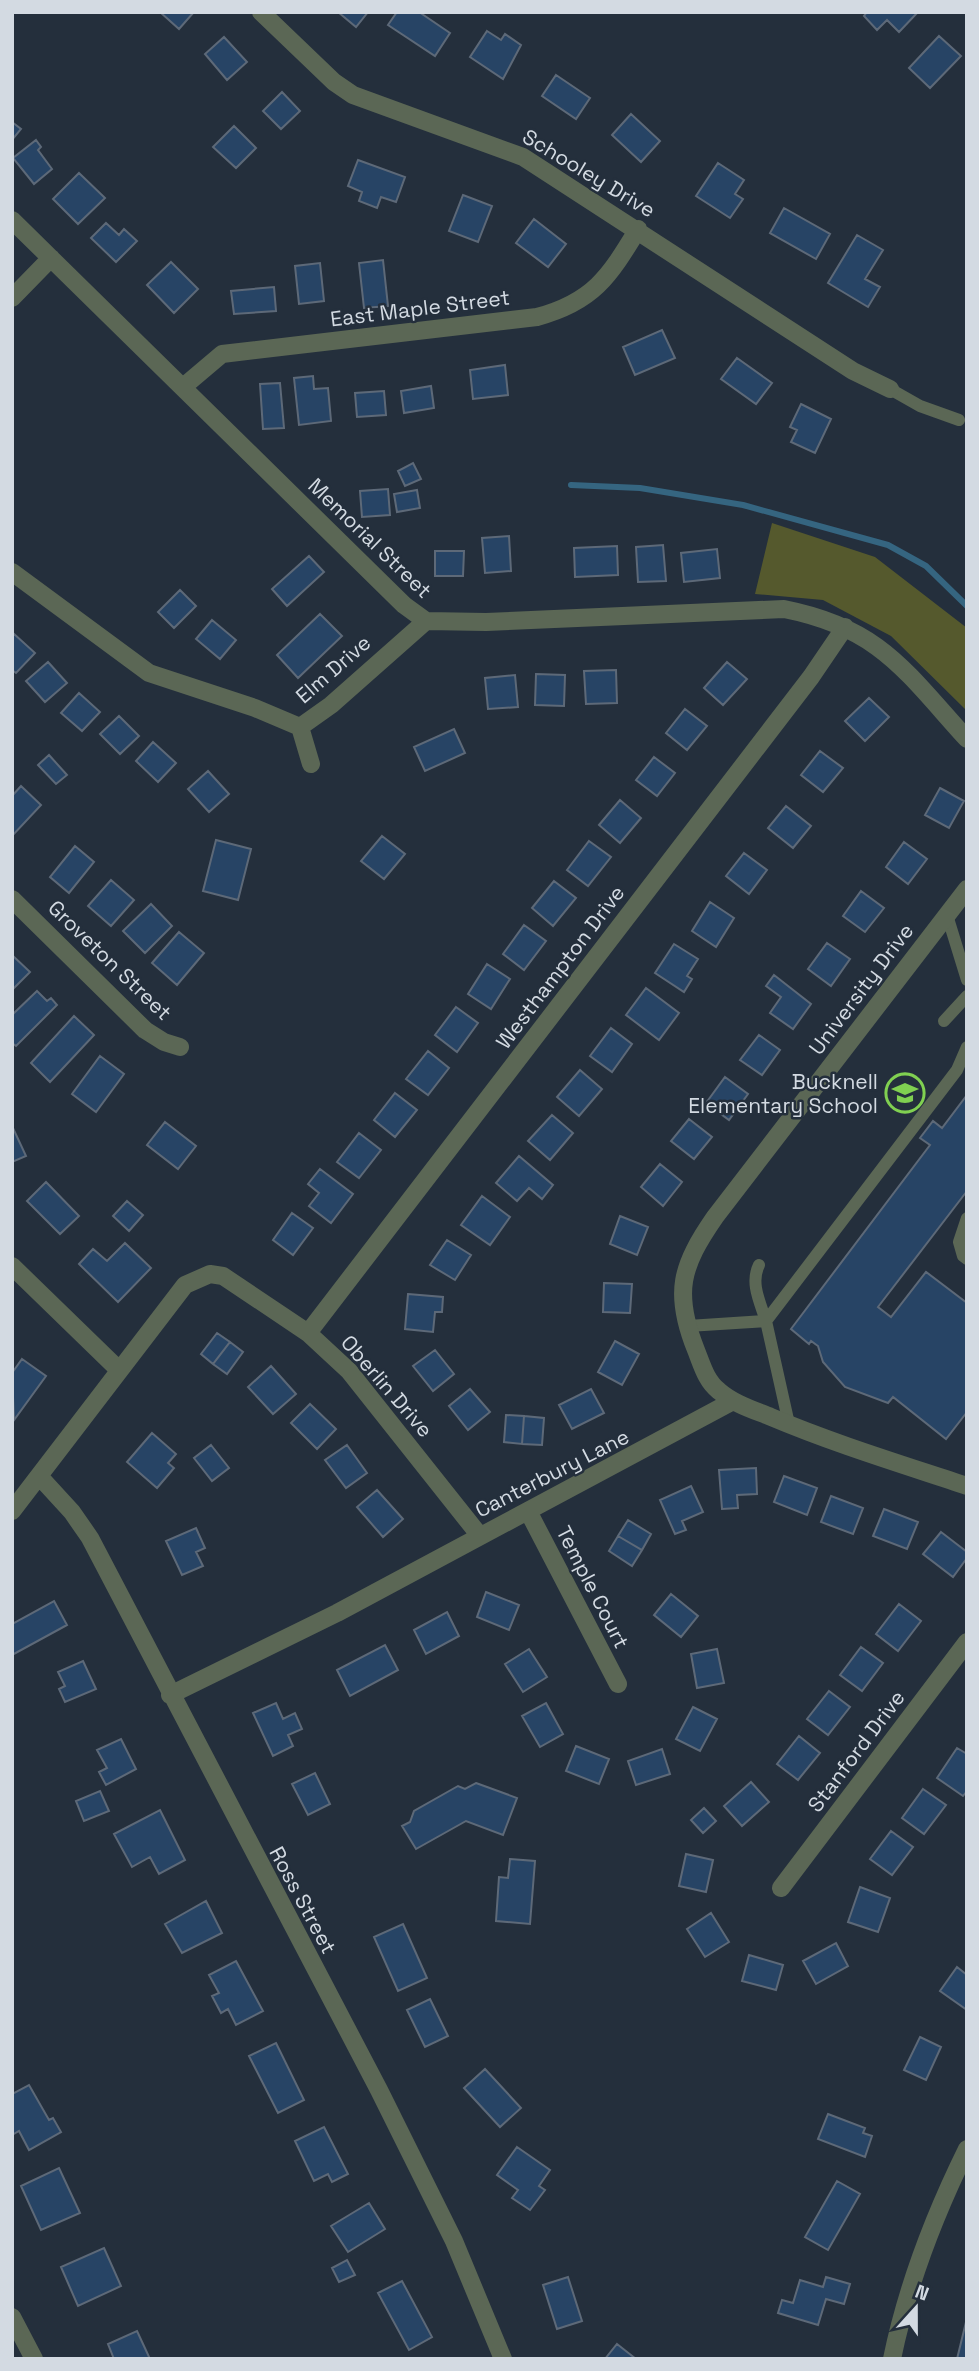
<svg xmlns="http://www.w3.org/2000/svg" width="979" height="2371" viewBox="0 0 979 2371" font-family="'Space Grotesk',sans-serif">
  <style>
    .green { fill: #55592d }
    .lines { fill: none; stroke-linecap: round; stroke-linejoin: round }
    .stream { stroke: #356580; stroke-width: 6 }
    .building { fill: #274465; stroke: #5d6978; stroke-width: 2 }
    .lane { stroke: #5b6755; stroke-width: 12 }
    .street { stroke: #5b6755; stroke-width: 18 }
    .labels { text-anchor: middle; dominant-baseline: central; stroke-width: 5; stroke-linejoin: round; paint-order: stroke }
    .street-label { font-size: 21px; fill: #d3dae2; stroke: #242f3c }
    .poi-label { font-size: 21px; fill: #d3dae2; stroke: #242f3c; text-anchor: end }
  </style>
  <rect width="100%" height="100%" fill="#242f3c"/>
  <path class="green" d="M772,523L875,557L967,628V711L891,636L823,600L755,594Z"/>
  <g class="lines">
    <path class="stream" d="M571,485L640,488L743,505L888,545L926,566L967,606"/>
  </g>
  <path class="building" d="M160,12H194L179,29Z
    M338,12H368L356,27Z
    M397,12H419L450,33L435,56L388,25Z
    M867,12H918L899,32L887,20L877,30L864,16Z
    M487,31L501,40L505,34L521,45L503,79L470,57Z
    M939,36L961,56L930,88L909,68Z
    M224,37L247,62L227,80L205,54Z
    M556,75L590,98L576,119L542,96Z
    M282,92L300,111L281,129L263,111Z
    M631,114L660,141L641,162L612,135Z
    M12,122L21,129L12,140Z
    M234,126L256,148L236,168L213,147Z
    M36,140L41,147L38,150L52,169L34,184L13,158Z
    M358,160L405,177L396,202L381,197L377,208L359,201L362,192L348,186Z
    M718,163L744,180L735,194L743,199L730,218L696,196Z
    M79,173L105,198L78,224L53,199Z
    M463,195L492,206L478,242L449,231Z
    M784,208L830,234L816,259L770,233Z
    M534,219L566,244L548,267L516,243Z
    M106,223L119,235L124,229L137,241L116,262L91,238Z
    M857,235L883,250L865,279L880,287L868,307L828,283Z
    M383,260L388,306L364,308L359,263Z
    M171,262L198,289L174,313L147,285Z
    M320,263L324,301L299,304L295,266Z
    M274,287L276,311L234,314L231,291Z
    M662,330L675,358L635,375L623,347Z
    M737,358L772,383L756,404L721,379Z
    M505,365L508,395L473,399L470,370Z
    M313,376L314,389L328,388L331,421L299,425L294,378Z
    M280,383L284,428L263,429L260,384Z
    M431,386L434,408L404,413L401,391Z
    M384,391L386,415L357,417L355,393Z
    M801,404L831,419L815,453L791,442L797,430L790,427Z
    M413,463L421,479L405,486L398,471Z
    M388,489L390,515L362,517L360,491Z
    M417,490L420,508L397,512L394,494Z
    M509,536L511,571L485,573L482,538Z
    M663,545L666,581L638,582L636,547Z
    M617,546L618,575L575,577L574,548Z
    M717,549L720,578L684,582L681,553Z
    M435,551H464L463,576H435Z
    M309,556L324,572L287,606L272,589Z
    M180,590L196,606L174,628L158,612Z
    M320,614L342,636L298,678L277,655Z
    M212,620L236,640L220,659L196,639Z
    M13,633L35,653L16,673L12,670Z
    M48,662L67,683L45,702L26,681Z
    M727,662L747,679L723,705L704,688Z
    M616,670L617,703L586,704L584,671Z
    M536,674L565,675L564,706L535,705Z
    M515,675L518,707L488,709L485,678Z
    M79,693L100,712L82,731L61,713Z
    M869,698L889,717L865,741L845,721Z
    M685,709L707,726L687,750L666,733Z
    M119,716L139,736L120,754L100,734Z
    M454,729L465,753L425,771L414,747Z
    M153,742L176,763L158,782L136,761Z
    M820,751L843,768L823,792L801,775Z
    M49,755L67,775L56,784L38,765Z
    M654,757L675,773L657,796L636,780Z
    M208,771L229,794L209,812L188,789Z
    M21,786L41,805L12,836V796Z
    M940,788L964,801L949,828L925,815Z
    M620,800L641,818L620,843L599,825Z
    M786,806L811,826L793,848L768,828Z
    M382,836L405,854L384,879L361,861Z
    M216,840L251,849L238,900L203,891Z
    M589,841L611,857L588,886L567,870Z
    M904,842L927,859L908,884L886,867Z
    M75,846L94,862L69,893L50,877Z
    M744,853L767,870L749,894L726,876Z
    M111,880L134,900L111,926L88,906Z
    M554,881L576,898L553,926L532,908Z
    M861,891L884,908L865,932L843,916Z
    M710,902L734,918L716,947L692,931Z
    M151,904L172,926L145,953L123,931Z
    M524,925L546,941L524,970L503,954Z
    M179,932L204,953L177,985L152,963Z
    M827,943L850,959L831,986L808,969Z
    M674,944L698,959L687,976L692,979L684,992L655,973Z
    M12,955L30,972L12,990Z
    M487,964L510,979L491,1009L468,994Z
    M774,975L811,1004L793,1029L770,1013L781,997L766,986Z
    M646,988L679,1013L659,1040L626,1015Z
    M37,991L47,1001L51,998L57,1005L16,1046L12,1043V1015Z
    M456,1007L478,1023L457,1052L435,1035Z
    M74,1016L94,1035L50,1082L31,1063Z
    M611,1028L632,1044L612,1072L590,1056Z
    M759,1035L780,1050L762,1075L740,1060Z
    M428,1051L449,1068L428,1095L406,1079Z
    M100,1056L124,1074L96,1112L72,1094Z
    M580,1070L602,1089L579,1116L557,1097Z
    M725,1077L748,1094L729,1120L706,1103Z
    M395,1093L417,1110L395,1137L374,1120Z
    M967,1095V1191L878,1307L891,1317L926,1272L967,1303V1412L946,1439L893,1397L888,1403L845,1387L823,1362L818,1346L811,1341L809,1344L791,1329L930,1145L920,1138L933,1121L942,1128Z
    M552,1115L573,1133L550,1160L528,1141Z
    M689,1119L712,1137L694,1159L671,1141Z
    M165,1122L196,1146L178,1169L147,1145Z
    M12,1126L26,1156L12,1162Z
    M359,1133L381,1150L359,1178L337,1162Z
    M519,1156L553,1185L542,1199L529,1188L517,1201L496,1183Z
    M660,1164L682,1182L663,1206L641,1187Z
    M320,1169L353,1194L331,1223L309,1206L319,1193L308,1184Z
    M46,1182L79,1216L60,1234L27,1201Z
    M482,1196L510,1217L490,1245L461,1225Z
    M127,1201L143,1215L129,1231L113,1216Z
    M292,1213L313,1228L293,1255L273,1240Z
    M620,1216L648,1227L637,1255L610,1244Z
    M447,1240L471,1255L455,1280L430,1265Z
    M125,1243L151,1268L118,1302L79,1264L93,1249L107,1261Z
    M604,1283L632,1284L630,1313L603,1312Z
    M408,1294L443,1297L442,1312H435L433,1332L405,1329Z
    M217,1333L230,1342L213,1364L201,1354Z
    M615,1341L639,1354L622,1385L598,1372Z
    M230,1342L243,1352L227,1374L213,1364Z
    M435,1350L454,1374L433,1391L413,1366Z
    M22,1359L46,1376L14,1420L12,1373Z
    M271,1366L296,1394L273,1414L248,1387Z
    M470,1389L490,1412L468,1430L449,1406Z
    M591,1389L604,1413L572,1429L559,1405Z
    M310,1404L336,1429L317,1449L291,1423Z
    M506,1415L524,1416L522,1444L504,1442Z
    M524,1416L544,1418L542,1445L522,1444Z
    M152,1433L176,1454L168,1463L174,1468L157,1488L127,1462Z
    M211,1445L229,1468L212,1481L194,1458Z
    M347,1445L367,1473L346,1488L325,1460Z
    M756,1468L757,1494L737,1495L738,1508L722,1509L719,1470Z
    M784,1476L817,1488L807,1515L774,1502Z
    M691,1486L703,1512L682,1521L686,1530L675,1534L660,1500Z
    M377,1490L403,1519L383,1537L357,1507Z
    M831,1496L863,1508L853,1534L821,1522Z
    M884,1509L918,1522L907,1549L873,1536Z
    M628,1520L651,1534L642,1550L618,1536Z
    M196,1528L205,1548L196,1552L203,1566L182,1575L166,1541Z
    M941,1532L967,1552V1558L953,1577L923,1554Z
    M618,1536L642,1550L632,1566L609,1551Z
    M486,1592L519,1605L509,1630L477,1617Z
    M671,1594L698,1616L681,1637L654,1615Z
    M54,1601L67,1625L12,1655V1624Z
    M899,1604L921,1621L898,1651L876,1634Z
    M447,1612L459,1636L426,1654L414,1630Z
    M385,1645L398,1670L350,1696L337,1670Z
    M861,1647L883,1663L862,1691L840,1675Z
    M529,1649L547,1677L523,1692L505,1664Z
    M717,1649L724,1683L697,1688L691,1654Z
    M83,1661L96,1689L65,1702L59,1689L65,1686L58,1672Z
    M829,1691L850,1707L828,1735L807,1719Z
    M276,1703L283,1719L295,1713L302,1729L288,1735L293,1746L273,1756L253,1713Z
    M546,1703L563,1734L540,1747L522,1716Z
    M693,1707L717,1719L700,1751L676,1739Z
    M799,1736L820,1753L798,1780L777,1764Z
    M121,1739L136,1769L106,1785L99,1772L107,1768L97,1750Z
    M576,1746L609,1759L599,1784L566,1771Z
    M957,1748L967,1754V1791L963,1796L937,1778Z
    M662,1749L670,1774L636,1785L628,1761Z
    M315,1773L330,1804L308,1815L292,1784Z
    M751,1782L769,1802L742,1826L724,1806Z
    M476,1783L517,1798L503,1835L466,1821L416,1849L402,1826L410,1822L414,1811L458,1786L465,1789Z
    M923,1789L946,1805L924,1834L902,1818Z
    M100,1791L109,1811L84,1821L76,1801Z
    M704,1808L716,1821L703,1833L691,1820Z
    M160,1810L185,1860L159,1874L150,1857L132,1867L114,1834Z
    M891,1831L913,1847L892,1875L870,1859Z
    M686,1854L713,1860L706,1892L679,1886Z
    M510,1859L535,1861L530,1924L496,1921L499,1877L508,1878Z
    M860,1887L890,1898L878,1932L848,1922Z
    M206,1901L222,1933L182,1953L165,1924Z
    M711,1913L729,1942L705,1957L687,1929Z
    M403,1924L427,1978L398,1991L374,1937Z
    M836,1943L848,1966L816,1984L803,1961Z
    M749,1955L783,1965L776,1990L742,1981Z
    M236,1961L263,2011L236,2025L228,2009L221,2013L212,1996L219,1993L209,1975Z
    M957,1967L967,1975V2010L940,1991Z
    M430,1999L448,2036L425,2047L407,2010Z
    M920,2037L941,2047L926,2080L904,2070Z
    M276,2043L304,2100L278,2113L249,2056Z
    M485,2069L521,2108L500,2127L464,2088Z
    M29,2085L49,2120L53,2118L61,2132L29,2150L19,2131L12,2135V2094Z
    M828,2114L865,2128L863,2133L872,2136L865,2157L818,2139Z
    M324,2127L348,2174L332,2182L328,2174L314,2181L295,2141Z
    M517,2147L550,2170L539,2186L545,2190L530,2210L512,2198L518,2190L497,2175Z
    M59,2168L80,2213L41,2230L21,2186Z
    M837,2181L860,2194L828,2250L805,2237Z
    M369,2203L385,2229L348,2252L331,2226Z
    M104,2248L121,2286L78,2306L61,2267Z
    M347,2260L355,2275L339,2282L332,2268Z
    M568,2277L582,2321L557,2329L543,2285Z
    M826,2277L850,2284L844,2304L826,2299L818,2325L778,2313L782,2300L793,2303L800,2280L823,2287Z
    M402,2281L432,2337L409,2350L378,2293Z
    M966,2322L967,2359H957Z
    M137,2331L150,2359H114L108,2344Z
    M617,2344L636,2359H605Z"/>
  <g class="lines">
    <path class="lane" d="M890,389L920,406L959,420
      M947,915L967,980
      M944,1021L967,996
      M967,1218L959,1242L963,1256L967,1259
      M688,1326L766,1321C760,1302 750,1283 759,1265
      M789,1424L766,1321L957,1070L967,1047"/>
    <path class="street" d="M261,12L334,82L353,95L523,157L853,371L890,389
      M12,220L404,605L426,621L486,622L784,609C880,628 905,671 967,739
      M12,298L51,258
      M183,387L222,354L537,317C593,302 609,277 638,229
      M12,572L149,673L255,708L300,727
      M300,727L331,705L426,621
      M300,727L311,764
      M967,889L715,1217C681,1266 673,1293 696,1350C702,1365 706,1381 719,1391C734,1404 754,1410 771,1417C835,1444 901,1464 967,1486
      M12,899L145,1030L164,1042L180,1047
      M12,1266L119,1370
      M308,1333L811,677L845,627
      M39,1476L72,1512L90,1538L379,2090L454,2241L503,2359
      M12,1511L185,1285L210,1274L223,1276L308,1333L349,1371L480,1536
      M528,1511L618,1684
      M170,1695L337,1613L733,1401
      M781,1888L967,1642
      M12,2317L34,2359
      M892,2359C907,2286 934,2216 967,2149"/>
  </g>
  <defs>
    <g id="school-ring" transform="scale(2.0125)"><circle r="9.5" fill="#242f3c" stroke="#80d051" stroke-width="1.5"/><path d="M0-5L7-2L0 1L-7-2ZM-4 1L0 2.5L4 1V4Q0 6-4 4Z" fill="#80d051"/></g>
  </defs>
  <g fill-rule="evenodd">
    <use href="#school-ring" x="905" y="1093"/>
  </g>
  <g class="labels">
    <g class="street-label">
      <text transform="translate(589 173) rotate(31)">Schooley Drive</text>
      <text transform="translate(420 308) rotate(-7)">East Maple Street</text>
      <text transform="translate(370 538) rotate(44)">Memorial Street</text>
      <text transform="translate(333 669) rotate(-41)">Elm Drive</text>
      <text transform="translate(110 960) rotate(44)">Groveton Street</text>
      <text transform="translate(560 967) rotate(-53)">Westhampton Drive</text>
      <text transform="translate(861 989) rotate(-53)">University Drive</text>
      <text transform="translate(387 1386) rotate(49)">Oberlin Drive</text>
      <text transform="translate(552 1473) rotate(-27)">Canterbury Lane</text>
      <text transform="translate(593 1587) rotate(63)">Temple Court</text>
      <text transform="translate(856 1751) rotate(-53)">Stanford Drive</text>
      <text transform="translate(303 1900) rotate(62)">Ross Street</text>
    </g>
    <g class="poi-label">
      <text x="878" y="1081">Bucknell<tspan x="878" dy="24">Elementary School</tspan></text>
    </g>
  </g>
  <rect width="979" height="2371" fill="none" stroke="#d3dae2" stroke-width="28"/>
  <g transform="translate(916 2308) rotate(21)" stroke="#242f3c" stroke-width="5" paint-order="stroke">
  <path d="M0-5L12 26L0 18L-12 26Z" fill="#d3dae2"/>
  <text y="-10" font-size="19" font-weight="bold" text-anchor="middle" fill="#d3dae2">N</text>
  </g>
</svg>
